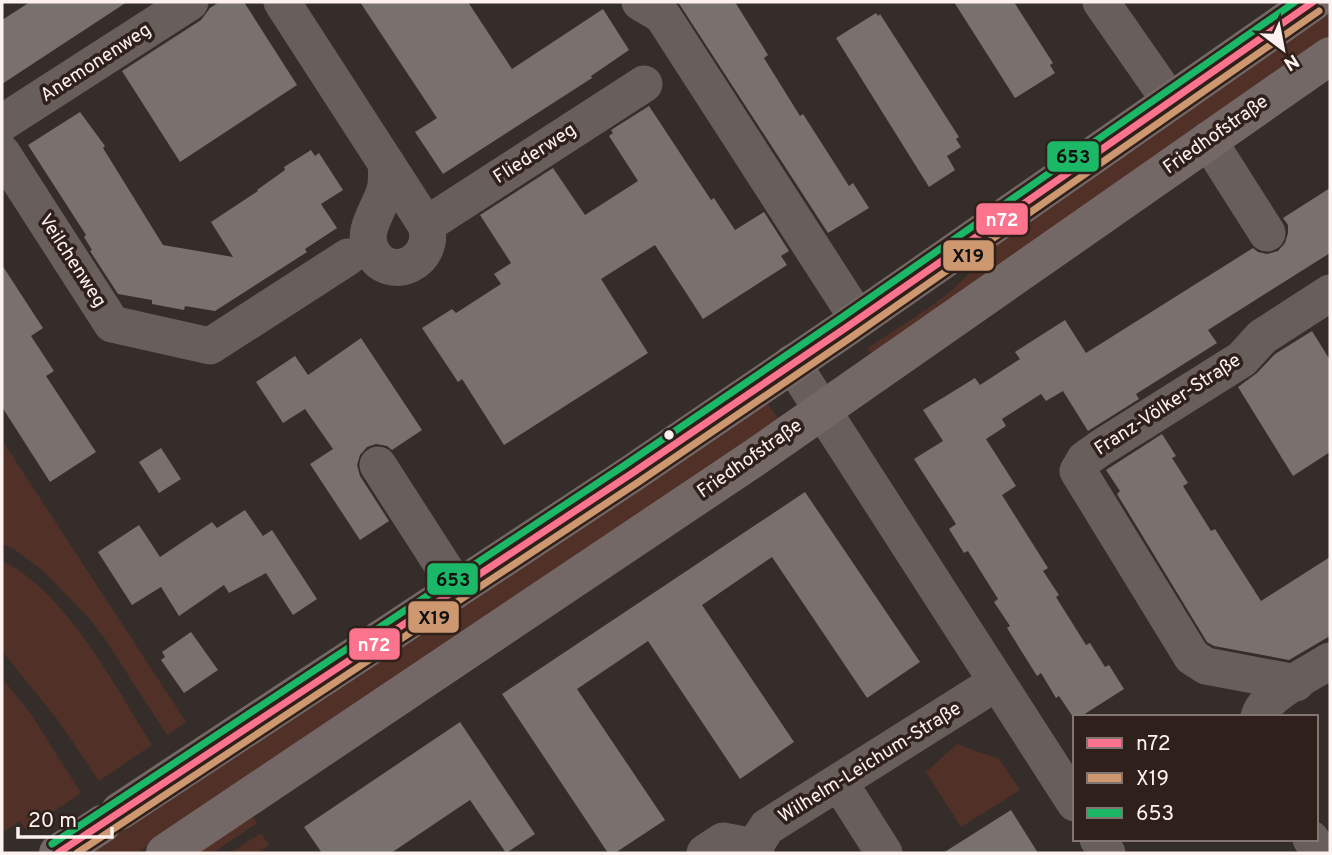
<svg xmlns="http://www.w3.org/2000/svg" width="1332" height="855" viewBox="0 0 1332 855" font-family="Overpass,sans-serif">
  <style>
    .green { fill: #513127 }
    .building { fill: #78716e }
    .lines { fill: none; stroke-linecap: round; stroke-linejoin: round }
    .minor { stroke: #685f5c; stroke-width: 37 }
    .major { stroke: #736865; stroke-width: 38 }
    .bus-1-casing { stroke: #30201b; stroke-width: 12 }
    .bus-2-casing { stroke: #30201b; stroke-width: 12 }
    .bus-3-casing { stroke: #30201b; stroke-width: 12 }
    .bus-1 { stroke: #fc738d; stroke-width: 7 }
    .bus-2 { stroke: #cd976f; stroke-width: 7 }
    .bus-3 { stroke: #1ab867; stroke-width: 7 }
    .bus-dot { fill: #fdf2ef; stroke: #30201b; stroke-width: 2.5 }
    .labels { text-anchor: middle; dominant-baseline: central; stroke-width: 7; stroke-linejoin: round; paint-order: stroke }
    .street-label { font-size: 19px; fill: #fdf2ef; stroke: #30201b }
    .line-badge { stroke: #30201b; stroke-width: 2.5 }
    .badge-label { font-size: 19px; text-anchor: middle; font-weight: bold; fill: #fff }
    .pale-badge-label { font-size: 19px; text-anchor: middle; font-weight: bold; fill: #111 }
  </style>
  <rect width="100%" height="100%" fill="#352d2a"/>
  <path class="green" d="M1330,9V37L873,355L868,348C908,320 964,292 987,249Z
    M766,401L779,420L137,853H87Z
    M2,440L186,722L167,735L105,639L89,618L42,570L14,549L2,544Z
    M2,561C63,588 118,690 152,745L99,781L57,719L2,651Z
    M2,678L31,714L81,793L26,830L20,821L2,833Z
    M957,744L999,759L1020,790L961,827L926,772Z
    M252,815L257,823L212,853H196Z
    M261,833L269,845L257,853H231Z"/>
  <path class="building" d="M30,2H127L2,84V20Z
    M219,2H244L297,85L180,162L122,71L201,20L210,8Z
    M360,2H468L512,69L603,9L629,50L591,76L592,78L443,174L415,132L437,118Z
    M678,2H735L768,55L764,58L800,116L803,114L849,186L853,183L869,208L828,233Z
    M954,2H1014L1053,63L1050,65L1055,73L1015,98Z
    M876,13L878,16L880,14L959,137L956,139L961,147L947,156L955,170L929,187L836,38Z
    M649,106L711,200L714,198L735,230L764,212L789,251L781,256L787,265L703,319L655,245L601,279L648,353L504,445L462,379L458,382L422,328L452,309L456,313L501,284L494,274L511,263L480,215L553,168L585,215L638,181L609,136L613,133L611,130Z
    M80,112L105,146L103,148L163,245L233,257L211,222L258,191L257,190L285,170L284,167L311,150L315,156L319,153L343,190L321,204L337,228L305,249L307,252L215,311L185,306L184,310L152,304V300L118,294L90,251L92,250L84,237L86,235L28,145Z
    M1330,188V253L1208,330L1217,343L1136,394L1139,399L1088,431L1063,391L1046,401L1041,394L1002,419L1006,426L986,439L1016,486L1002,495L1048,568L1043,571L1059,595L1056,597L1086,645L1090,643L1105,667L1109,665L1124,689L1080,717H1075V720L1059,696L1056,698L1041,673L1037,676L1007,628L1010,626L994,602L998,599L968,551L964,553L949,529L956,524L914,459L943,441L923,410L975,378L980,385L1020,359L1015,352L1065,320L1086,353L1253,248L1258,252L1267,254L1278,251L1285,243L1288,233V225L1283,218Z
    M2,265L43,328L31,336L54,371L46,376L96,452L50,482L2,407Z
    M1312,331L1330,360V452L1293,476L1238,387L1257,373L1275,354Z
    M361,338L422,430L392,450L387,446L376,444L367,447L360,455L357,465L360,476L389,521L360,540L310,464L333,449L305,409L283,423L256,382L295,356L308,375Z
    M1162,434L1176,456L1172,458L1188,483L1183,486L1211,531L1215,529L1261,601L1330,557V636L1289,660L1214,646L1207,642L1117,494L1120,491L1106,470Z
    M161,448L181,479L159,493L139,462Z
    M805,492L920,662L867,698L772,557L702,605L794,742L740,779L648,641L577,689L665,820L615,853H608L502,694Z
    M245,510L263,536L272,530L317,599L293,615L266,573L229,593L224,585L179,616L161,587L132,605L98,552L139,525L160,557L212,522L217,528Z
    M191,632L218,670L184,693L161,660L165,657L162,652Z
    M460,722L535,834L506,853L470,800L391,853H322L304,827Z
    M1011,810L1038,853H943Z"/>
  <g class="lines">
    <path class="minor" d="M282,2L426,225C437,262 390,284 372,252C359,229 383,207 386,185C387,178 386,171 387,164
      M640,2L662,15L858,319
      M1101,2L1170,101
      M2,123L190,2
      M1208,140L1267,233
      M2,153L112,324L210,346L348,257
      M426,225L644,84
      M792,363L1075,803
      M378,465L457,588
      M1296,683L1206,666L1192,657L1078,471L1085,459L1102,447L1242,359L1262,337L1330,293
      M1259,717C1264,695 1311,673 1330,661
      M839,782L884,853
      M1098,839L1107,853
      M1311,839L1320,853
      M705,853L723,841L754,847
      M756,853L754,847L767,827L997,682"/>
    <path class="major" d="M120,811L631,474L847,327L1313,2
      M58,853L102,824
      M165,853L757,456L1330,56"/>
    <g class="bus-1-casing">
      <path id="bus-1" d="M58,853L631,474L847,327L1313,2"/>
    </g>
    <g class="bus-2-casing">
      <path id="bus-2" d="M77,853L637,483L853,336L1319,11"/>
    </g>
    <g class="bus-3-casing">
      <path id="bus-3" d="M52,844L625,465L841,318L1295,2"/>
    </g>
    <use href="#bus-1" class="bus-1"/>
    <use href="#bus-2" class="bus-2"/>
    <use href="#bus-3" class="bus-3"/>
  </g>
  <circle class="bus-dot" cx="669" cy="435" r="6"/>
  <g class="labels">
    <g class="street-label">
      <text transform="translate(96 63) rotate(-33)">Anemonenweg</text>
      <text transform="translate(1216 135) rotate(-35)">Friedhofstraße</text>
      <text transform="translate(535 154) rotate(-33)">Fliederweg</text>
      <text transform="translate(72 261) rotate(57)">Veilchenweg</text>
      <text transform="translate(1168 405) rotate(-33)">Franz-Völker-Straße</text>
      <text transform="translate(750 459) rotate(-35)">Friedhofstraße</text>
      <text transform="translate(870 763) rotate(-32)">Wilhelm-Leichum-Straße</text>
    </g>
  </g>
  <g class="line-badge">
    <rect x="1046" y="140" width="54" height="33" rx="7" fill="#1ab867"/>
    <rect x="975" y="202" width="54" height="34" rx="7" fill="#fc738d"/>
    <rect x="942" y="239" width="53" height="33" rx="7" fill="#cd976f"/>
    <rect x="426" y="562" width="53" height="34" rx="7" fill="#1ab867"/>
    <rect x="407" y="600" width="53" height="34" rx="7" fill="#cd976f"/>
    <rect x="348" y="627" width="53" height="34" rx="7" fill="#fc738d"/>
  </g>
  <g class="badge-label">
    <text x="1002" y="226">n72</text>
    <text x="374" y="651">n72</text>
  </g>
  <g class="pale-badge-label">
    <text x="1073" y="163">653</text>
    <text x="968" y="262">X19</text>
    <text x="453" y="586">653</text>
    <text x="434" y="624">X19</text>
  </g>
  <rect width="1332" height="855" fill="none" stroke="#fdf2ef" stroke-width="7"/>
  <rect x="1073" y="715" width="245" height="126" fill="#30201b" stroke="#827470" stroke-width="2"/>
  <rect x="1087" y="738" width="35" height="10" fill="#fc738d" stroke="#827470" stroke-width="2"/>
  <text x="1136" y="750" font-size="21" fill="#fdf2ef">n72</text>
  <rect x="1087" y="773" width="35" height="10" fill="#cd976f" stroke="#827470" stroke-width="2"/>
  <text x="1136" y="785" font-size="21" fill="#fdf2ef">X19</text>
  <rect x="1087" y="808" width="35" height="10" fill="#1ab867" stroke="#827470" stroke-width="2"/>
  <text x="1136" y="820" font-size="21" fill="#fdf2ef">653</text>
  <g transform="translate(1283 49) rotate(148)" stroke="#30201b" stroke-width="5" paint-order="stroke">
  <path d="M0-5L12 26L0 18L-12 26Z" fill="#fdf2ef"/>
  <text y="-10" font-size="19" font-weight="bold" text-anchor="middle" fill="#fdf2ef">N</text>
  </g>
  <path d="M18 827v10h94v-10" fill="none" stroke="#fdf2ef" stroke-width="3.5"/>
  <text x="28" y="827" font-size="21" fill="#fdf2ef" stroke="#30201b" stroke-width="5" paint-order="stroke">20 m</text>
</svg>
